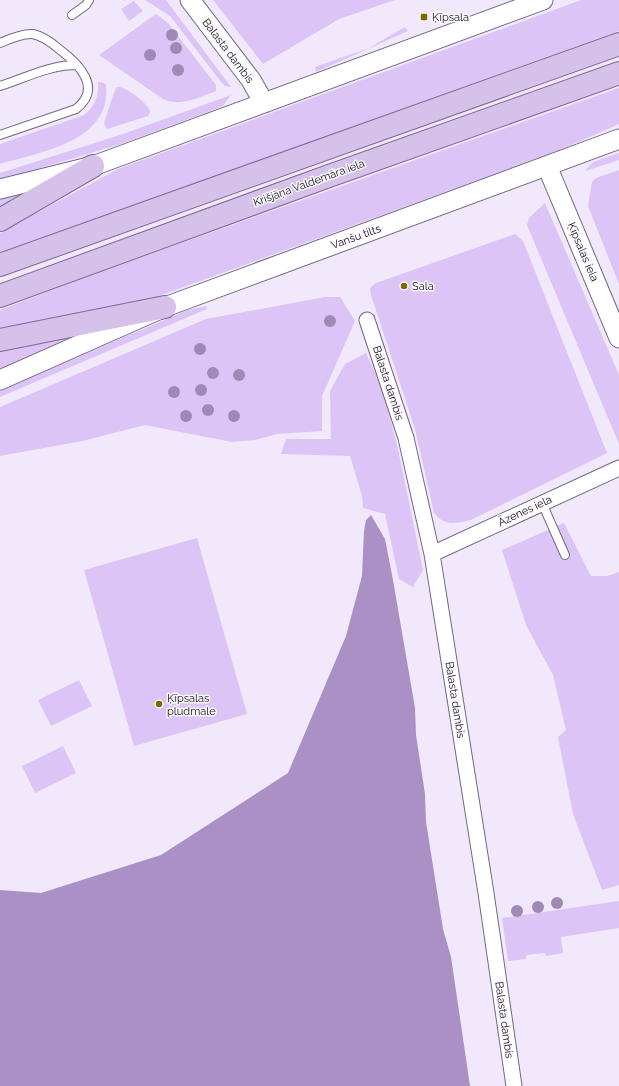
<svg xmlns="http://www.w3.org/2000/svg" width="619" height="1086" viewBox="0 0 619 1086" font-family="Raleway,sans-serif">
  <style>
    .green { fill: #dcc4f7 }
    .water { fill: #aa90c5 }
    .lines { fill: none; stroke-linecap: round; stroke-linejoin: round }
    .service-casing { stroke: #72687d; stroke-width: 10 }
    .minor-casing { stroke: #72687d; stroke-width: 17 }
    .tertiary-casing { stroke: #72687d; stroke-width: 21 }
    .primary-casing { stroke: #806997; stroke-width: 24 }
    .service { stroke: #fff; stroke-width: 8 }
    .minor { stroke: #fff; stroke-width: 15 }
    .tertiary { stroke: #fff; stroke-width: 19 }
    .primary { stroke: #d5c1e9; stroke-width: 22 }
    .tree { fill: #a189b6 }
    .poi-dot { fill: #7c6900; stroke: #fbf8fd; stroke-width: 1.5 }
    .labels { text-anchor: middle; dominant-baseline: central; stroke-width: 3; stroke-linejoin: round; paint-order: stroke }
    .poi-label { font-size: 11px; fill: #16121a; stroke: #fbf8fd; text-anchor: start }
    .street-label { font-size: 11px; fill: #16121a; stroke: #fbf8fd }
  </style>
  <rect width="100%" height="100%" fill="#f1e8fb"/>
  <path class="green" d="M145,0H166L231,87L225,86L222,83L170,16Z
    M213,0H395L339,19L263,64Z
    M581,0H619V31L0,254V233L118,169Z
    M134,1L143,11L129,21L121,9Z
    M156,14L168,23L216,85V91C197,98 181,107 163,99L99,55Z
    M405,27L408,31L316,72L315,67L369,48Z
    M98,82L104,83L106,85C112,142 40,152 0,164V144L84,115C95,107 99,95 98,82Z
    M117,87C124,85 150,105 150,112L148,116L107,129L104,124C106,117 114,90 117,87Z
    M619,88V124L558,151L148,300L0,329V310L94,274Z
    M231,95L223,106L216,109L124,143L0,180V173L123,134Z
    M619,153V160L585,171L593,162Z
    M619,170V284L588,206L592,182L596,178Z
    M29,190L30,192L0,208V199Z
    M545,203L619,375V444L527,225L529,218Z
    M515,234L523,241L607,453L471,520C456,523 445,527 434,513L415,429L371,295L370,288L376,283Z
    M325,297H340L355,321L322,396V431L277,434L255,440L232,442L145,425L82,441L0,456V407L206,319Z
    M206,306L207,309L0,397V390L188,310Z
    M73,335L74,338L0,372V350Z
    M366,353L382,387L398,449L423,570L413,587L399,579L385,514L363,508L362,496L350,456L281,454L286,439H331L330,391L345,364Z
    M564,523L591,576H607L619,572V885L602,890L573,814L558,737L566,730L553,675L526,625L502,550Z
    M197,538L247,714L134,746L84,570Z
    M79,680L92,706L51,726L38,700Z
    M63,746L76,773L35,793L22,766Z
    M619,901V928L561,937L563,953L546,956L545,953L526,955V959L508,961L502,918Z"/>
  <path class="water" d="M371,515L385,539L393,580L415,708L416,735L425,794L426,822L443,929L451,957L470,1086H0V890L41,893L161,855L288,773L346,636L362,576L364,531L366,520Z"/>
  <g class="lines">
    <g class="service-casing">
      <path id="service" d="M72,15L86,5L89,0
        M0,43C9,39 23,33 33,34C42,36 52,43 59,49C79,64 103,88 76,109L0,135
        M0,86C25,78 50,65 76,65
        M542,503L565,555"/>
    </g>
    <g class="minor-casing">
      <path id="minor" d="M367,320L406,438L432,554L486,893L514,1086
        M432,554L619,468"/>
    </g>
    <g class="tertiary-casing">
      <path id="tertiary" d="M190,0L251,80L264,103
        M547,166L619,338
        M0,189L93,166L543,0
        M0,380L165,307L619,139"/>
    </g>
    <g class="primary-casing">
      <path id="primary" d="M0,220L93,166
        M0,265L619,44
        M0,296L329,176L619,73
        M0,340L165,307"/>
    </g>
    <use href="#service" class="service"/>
    <use href="#minor" class="minor"/>
    <use href="#tertiary" class="tertiary"/>
    <use href="#primary" class="primary"/>
  </g>
  <g class="tree">
    <circle cx="172" cy="35" r="6"/>
    <circle cx="176" cy="48" r="6"/>
    <circle cx="150" cy="55" r="6"/>
    <circle cx="178" cy="70" r="6"/>
    <circle cx="330" cy="321" r="6"/>
    <circle cx="200" cy="349" r="6"/>
    <circle cx="213" cy="373" r="6"/>
    <circle cx="239" cy="375" r="6"/>
    <circle cx="201" cy="390" r="6"/>
    <circle cx="174" cy="392" r="6"/>
    <circle cx="208" cy="410" r="6"/>
    <circle cx="186" cy="416" r="6"/>
    <circle cx="234" cy="416" r="6"/>
    <circle cx="557" cy="903" r="6"/>
    <circle cx="538" cy="907" r="6"/>
    <circle cx="517" cy="911" r="6"/>
  </g>
  <g class="poi-dot">
    <rect x="420" y="13" width="8" height="8" rx="2"/>
    <circle cx="404" cy="286" r="4"/>
    <circle cx="159" cy="704" r="4"/>
  </g>
  <g class="labels">
    <g class="poi-label">
      <text x="432" y="17">Ķīpsala</text>
      <text x="412" y="286">Sala</text>
      <text x="167" y="698">Ķīpsalas<tspan x="167" dy="13">pludmale</tspan></text>
    </g>
    <g class="street-label">
      <text transform="translate(228 51) rotate(53)">Balasta dambis</text>
      <text transform="translate(309 183) rotate(-20)">Krišjāņa Valdemāra iela</text>
      <text transform="translate(356 237) rotate(-20)">Vanšu tilts</text>
      <text transform="translate(583 252) rotate(67)">Ķīpsalas iela</text>
      <text transform="translate(388 383) rotate(72)">Balasta dambis</text>
      <text transform="translate(525 511) rotate(-25)">Āzenes iela</text>
      <text transform="translate(455 700) rotate(81)">Balasta dambis</text>
      <text transform="translate(504 1020) rotate(82)">Balasta dambis</text>
    </g>
  </g>
</svg>
